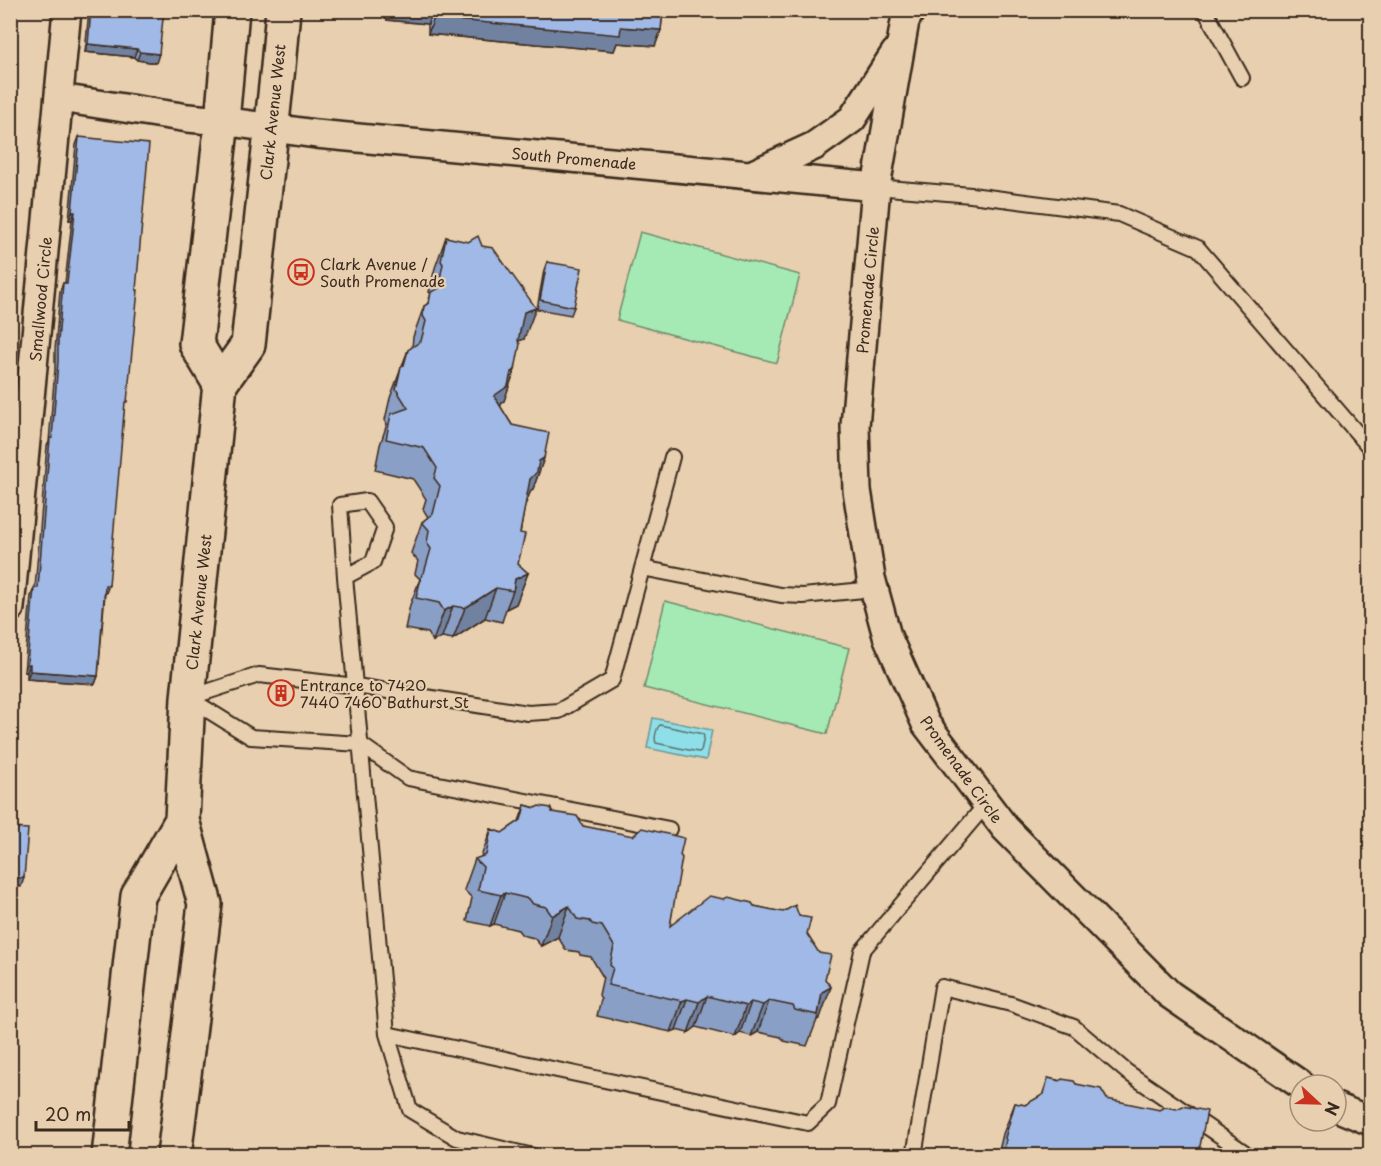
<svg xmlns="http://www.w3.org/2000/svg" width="1381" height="1166" viewBox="0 0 1381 1166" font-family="'Playpen Sans',sans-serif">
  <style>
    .green { fill: #a5eab5; stroke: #708a6a; stroke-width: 1.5 }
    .water { fill: #8edfe8; stroke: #6d9797; stroke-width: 1.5 }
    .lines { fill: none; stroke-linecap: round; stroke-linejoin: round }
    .shore { stroke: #5c726f; stroke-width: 1.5 }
    .lane-casing { stroke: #3b2a1e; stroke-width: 18 }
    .street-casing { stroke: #3b2a1e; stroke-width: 32 }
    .secondary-casing { stroke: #3b2a1e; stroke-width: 38 }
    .lane { stroke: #e7cfaf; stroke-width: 14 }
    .street { stroke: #e7cfaf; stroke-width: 27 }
    .secondary { stroke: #e7cfaf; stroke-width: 33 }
    .wall { fill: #8a9fc6; stroke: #3b2a1e; stroke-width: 1.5 }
    .shaded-wall { fill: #7182a1; stroke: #3b2a1e; stroke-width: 1.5 }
    .building { fill: #a1b9e6; stroke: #3b2a1e; stroke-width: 1.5 }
    .labels { text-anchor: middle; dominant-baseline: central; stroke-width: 4.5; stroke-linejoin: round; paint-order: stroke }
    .street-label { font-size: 15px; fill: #3b2a1e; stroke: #e7cfaf }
    .poi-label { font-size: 15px; fill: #3b2a1e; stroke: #e7cfaf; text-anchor: start }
  </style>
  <rect width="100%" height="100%" fill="#e7cfaf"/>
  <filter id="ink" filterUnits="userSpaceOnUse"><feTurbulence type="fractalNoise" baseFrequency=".0167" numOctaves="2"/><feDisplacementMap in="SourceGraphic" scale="12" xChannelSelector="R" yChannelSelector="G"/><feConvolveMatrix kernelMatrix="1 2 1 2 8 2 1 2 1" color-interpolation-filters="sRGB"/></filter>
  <g filter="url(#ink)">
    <path class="green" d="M640,232L800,275L777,363L617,320Z
      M665,601L849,648L827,734L644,688Z"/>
    <path class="water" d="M653,718L712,730L706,760L647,748Z"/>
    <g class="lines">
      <path class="shore" d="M660,725L703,734L704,737L701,751L698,752L656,743C654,739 656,728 660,725Z"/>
      <g class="lane-casing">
        <path id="lane" d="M1205,10L1242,78
          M876,187L971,195L1119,214L1198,248L1370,448
          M642,568L781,595L803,596L874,589
          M345,577L373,562L385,527L367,501L340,505L345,577L387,1034L410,1110L457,1138L533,1156
          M188,698L259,675L356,686L528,713L559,711L612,680L672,457
          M190,699L251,737L360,744L408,778L669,829
          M387,1034L808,1123L828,1104L862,951L987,803
          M914,1156L942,987L1011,1004L1074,1027L1127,1072L1244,1152"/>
      </g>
      <g class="street-casing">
        <path id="street" d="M911,10L905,21L876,187L855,426L857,490L871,578L887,636L926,724L1005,828L1169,994L1301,1085
          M60,98L188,118L222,121L316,134L876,187
          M753,174L814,146L852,119L895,53
          M10,608L67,10
          M1336,1107L1370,1121"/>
      </g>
      <g class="secondary-casing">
        <path id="secondary" d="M220,384L196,344L222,121L232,10
          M109,1156L138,896L182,820
          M174,1156L205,904L182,820L188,698L220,384L248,345L278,67L283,10"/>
      </g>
      <use href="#lane" class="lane"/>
      <use href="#street" class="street"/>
      <use href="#secondary" class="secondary"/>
    </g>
    <path class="wall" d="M89,10H164L156,63L137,60L134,57L85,52Z
      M388,10H663L661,30L655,46L617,43L614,51L428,34V24L387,20Z
      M79,137L124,410L106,593H105L98,676L95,684L27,679V672H24L31,596L34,588H35L47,446L49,442L55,369V350L60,291L63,283H65L72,220H69L76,145Z
      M446,237L524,339L518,341L504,401L502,402L500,406L512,425L544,458L533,489L531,490L525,504L520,533L518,564L528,573L516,604L506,609L502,622L485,618L453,639L442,637L433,641L428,633L405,629L410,605L420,579L415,574L418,561L411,553L422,522L428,517L423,509L426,499L413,479L375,470L380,445L387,424L385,420L390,398L408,350L412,348L413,337L424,306L427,305L431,294L429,292L435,268Z
      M547,262L574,307L571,315L537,309L544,270Z
      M525,805L552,812L583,826L680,855L670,926L754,906L799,916L807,934L825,979L820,1018L817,1020L807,1046L784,1041L781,1037L758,1032L751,1036L740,1033L735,1037L696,1027L688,1033L676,1030L671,1032L597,1016L601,999L599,995L603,977L591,957L580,955L579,952L566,950L558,937L541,946L534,938L522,935L518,930L494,924L490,926L467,921L472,898L464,890L475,859L481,857L491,829L502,833L519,821Z
      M1048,1078L1076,1084L1107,1099L1199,1151L1202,1155H998L1003,1134L1015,1103L1025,1105L1042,1096Z"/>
    <path class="shaded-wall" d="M391,10H433L428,24L387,20Z
      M434,18L621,27L661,30L655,46L617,43L614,51L428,34Z
      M88,44L137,49L134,57L85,52Z
      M140,52L159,54L156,63L137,60Z
      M72,212H75L72,220H69Z
      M536,308L524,339L513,343L524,312Z
      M515,370L504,401L502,402L497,417L494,396L511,372Z
      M544,458L533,489L531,490L526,503L518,510L530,479L539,461Z
      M528,573L516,604L506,609L513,591L515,579Z
      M105,585H109L106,593H102Z
      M496,588L485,618L453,639L465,608Z
      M453,606L442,637L433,641L444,611Z
      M27,664H30L27,672H24Z
      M30,671L98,676L95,684L27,679Z
      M10,877L24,878L21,887L10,886Z
      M505,893L494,924L490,926L501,895Z
      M569,906L558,937L541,946L552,916Z
      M831,987L820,1018L817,1020L818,1015L822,992Z
      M707,996L696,1027L688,1033L699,1002Z
      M687,999L676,1030L671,1032L682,1001Z
      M769,1001L758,1032L751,1036L763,1005Z
      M751,1002L740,1033L735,1037L746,1006Z"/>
    <path class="building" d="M10,10H13L12,19H13L10,48Z
      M91,10H164L159,54L140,52L137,49L88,44Z
      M434,10H663L661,30L621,27L620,35L434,18Z
      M79,137L149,144L136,290H138L127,402H125L109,585H105L98,676L30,671V664H27L34,588H38L50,438H52L58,361V341L63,283H67L75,212H72Z
      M478,236L482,246L493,248L536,308L524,312L518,341L520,344L515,370L511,372L508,386L494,396L512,425L549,433L544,458L539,461L537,472L530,479L520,533L525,534L518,564L528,573L515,579L513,591L496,588L465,608L453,606L444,611L439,603L416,598L422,574L424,573L431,549L427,543L429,530L422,522L433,514L440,486L434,478L437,468L424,448L386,439L391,414L408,408L396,389L401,367L404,365L408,350L421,341L426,321L423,316L424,306L429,303L431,292L438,289L443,264L441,261L446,237L468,242Z
      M547,262L582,268L574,307L540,300Z
      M525,805L535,808L539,806L551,808L552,812L577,816L583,826L633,836L642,828L684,838L680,855L682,858L670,926L709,896L724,899L728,897L752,903L754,906L783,912L795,905L799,916L811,918L807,934L819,953L831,955L825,979L831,987L822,992L818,1015L795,1010L793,1006L769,1001L763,1005L751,1002L746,1006L707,996L699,1002L687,999L682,1001L608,985L613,968L610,965L614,946L602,926L592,924L590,921L577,919L569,906L552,916L546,907L533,904L529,899L505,893L501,895L478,890L483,867L475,859L486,855L491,829L502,833L521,820Z
      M10,828L28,829L24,878L10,877Z
      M1048,1078L1060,1081L1062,1079L1074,1081L1076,1084L1101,1089L1107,1099L1160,1110L1165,1107L1177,1109L1183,1106L1207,1111L1199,1151L1202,1155H1003L1006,1140L1005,1138L1015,1103L1025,1105L1044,1094Z"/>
  </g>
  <defs>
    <g id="bus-ring" transform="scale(1.35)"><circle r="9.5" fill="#e7cfaf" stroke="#c8321e" stroke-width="1.5"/><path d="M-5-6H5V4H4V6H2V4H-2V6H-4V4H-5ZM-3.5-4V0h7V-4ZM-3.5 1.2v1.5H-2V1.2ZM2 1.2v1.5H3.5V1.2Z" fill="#c8321e"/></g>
    <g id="building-ring" transform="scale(1.35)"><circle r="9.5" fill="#e7cfaf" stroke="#c8321e" stroke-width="1.5"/><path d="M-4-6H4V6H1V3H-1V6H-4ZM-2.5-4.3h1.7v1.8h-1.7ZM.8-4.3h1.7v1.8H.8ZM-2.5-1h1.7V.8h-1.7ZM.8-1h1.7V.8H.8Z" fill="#c8321e"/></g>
  </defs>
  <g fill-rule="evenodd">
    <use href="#bus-ring" x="301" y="272"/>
    <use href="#building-ring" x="281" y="693"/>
  </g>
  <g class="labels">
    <g class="street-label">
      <text transform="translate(272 112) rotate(-84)">Clark Avenue West</text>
      <text transform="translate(574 158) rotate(5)">South Promenade</text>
      <text transform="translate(867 290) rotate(-85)">Promenade Circle</text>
      <text transform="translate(40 299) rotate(-85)">Smallwood Circle</text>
      <text transform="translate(198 602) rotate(-84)">Clark Avenue West</text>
      <text transform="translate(962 769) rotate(54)">Promenade Circle</text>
    </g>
    <g class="poi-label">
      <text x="320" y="263">Clark Avenue /<tspan x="320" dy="17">South Promenade</tspan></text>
      <text x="300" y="684">Entrance to 7420<tspan x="300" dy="17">7440 7460 Bathurst St</tspan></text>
    </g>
  </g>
  <rect width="1381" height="1166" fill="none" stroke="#e7cfaf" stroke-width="36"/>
  <rect x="18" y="18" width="1345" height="1130" fill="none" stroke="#3b2a1e" stroke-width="2" filter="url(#ink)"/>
  <g transform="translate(1318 1103) rotate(112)"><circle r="28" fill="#e7cfaf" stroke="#a28d75" stroke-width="1.5"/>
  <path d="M0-4.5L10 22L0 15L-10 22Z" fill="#c8321e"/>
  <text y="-9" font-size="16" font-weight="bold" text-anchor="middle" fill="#3b2a1e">N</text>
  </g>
  <path d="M36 1121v9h93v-9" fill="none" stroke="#3b2a1e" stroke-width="3"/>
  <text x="45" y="1121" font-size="18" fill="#3b2a1e" stroke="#e7cfaf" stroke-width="4.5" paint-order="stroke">20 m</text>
</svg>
